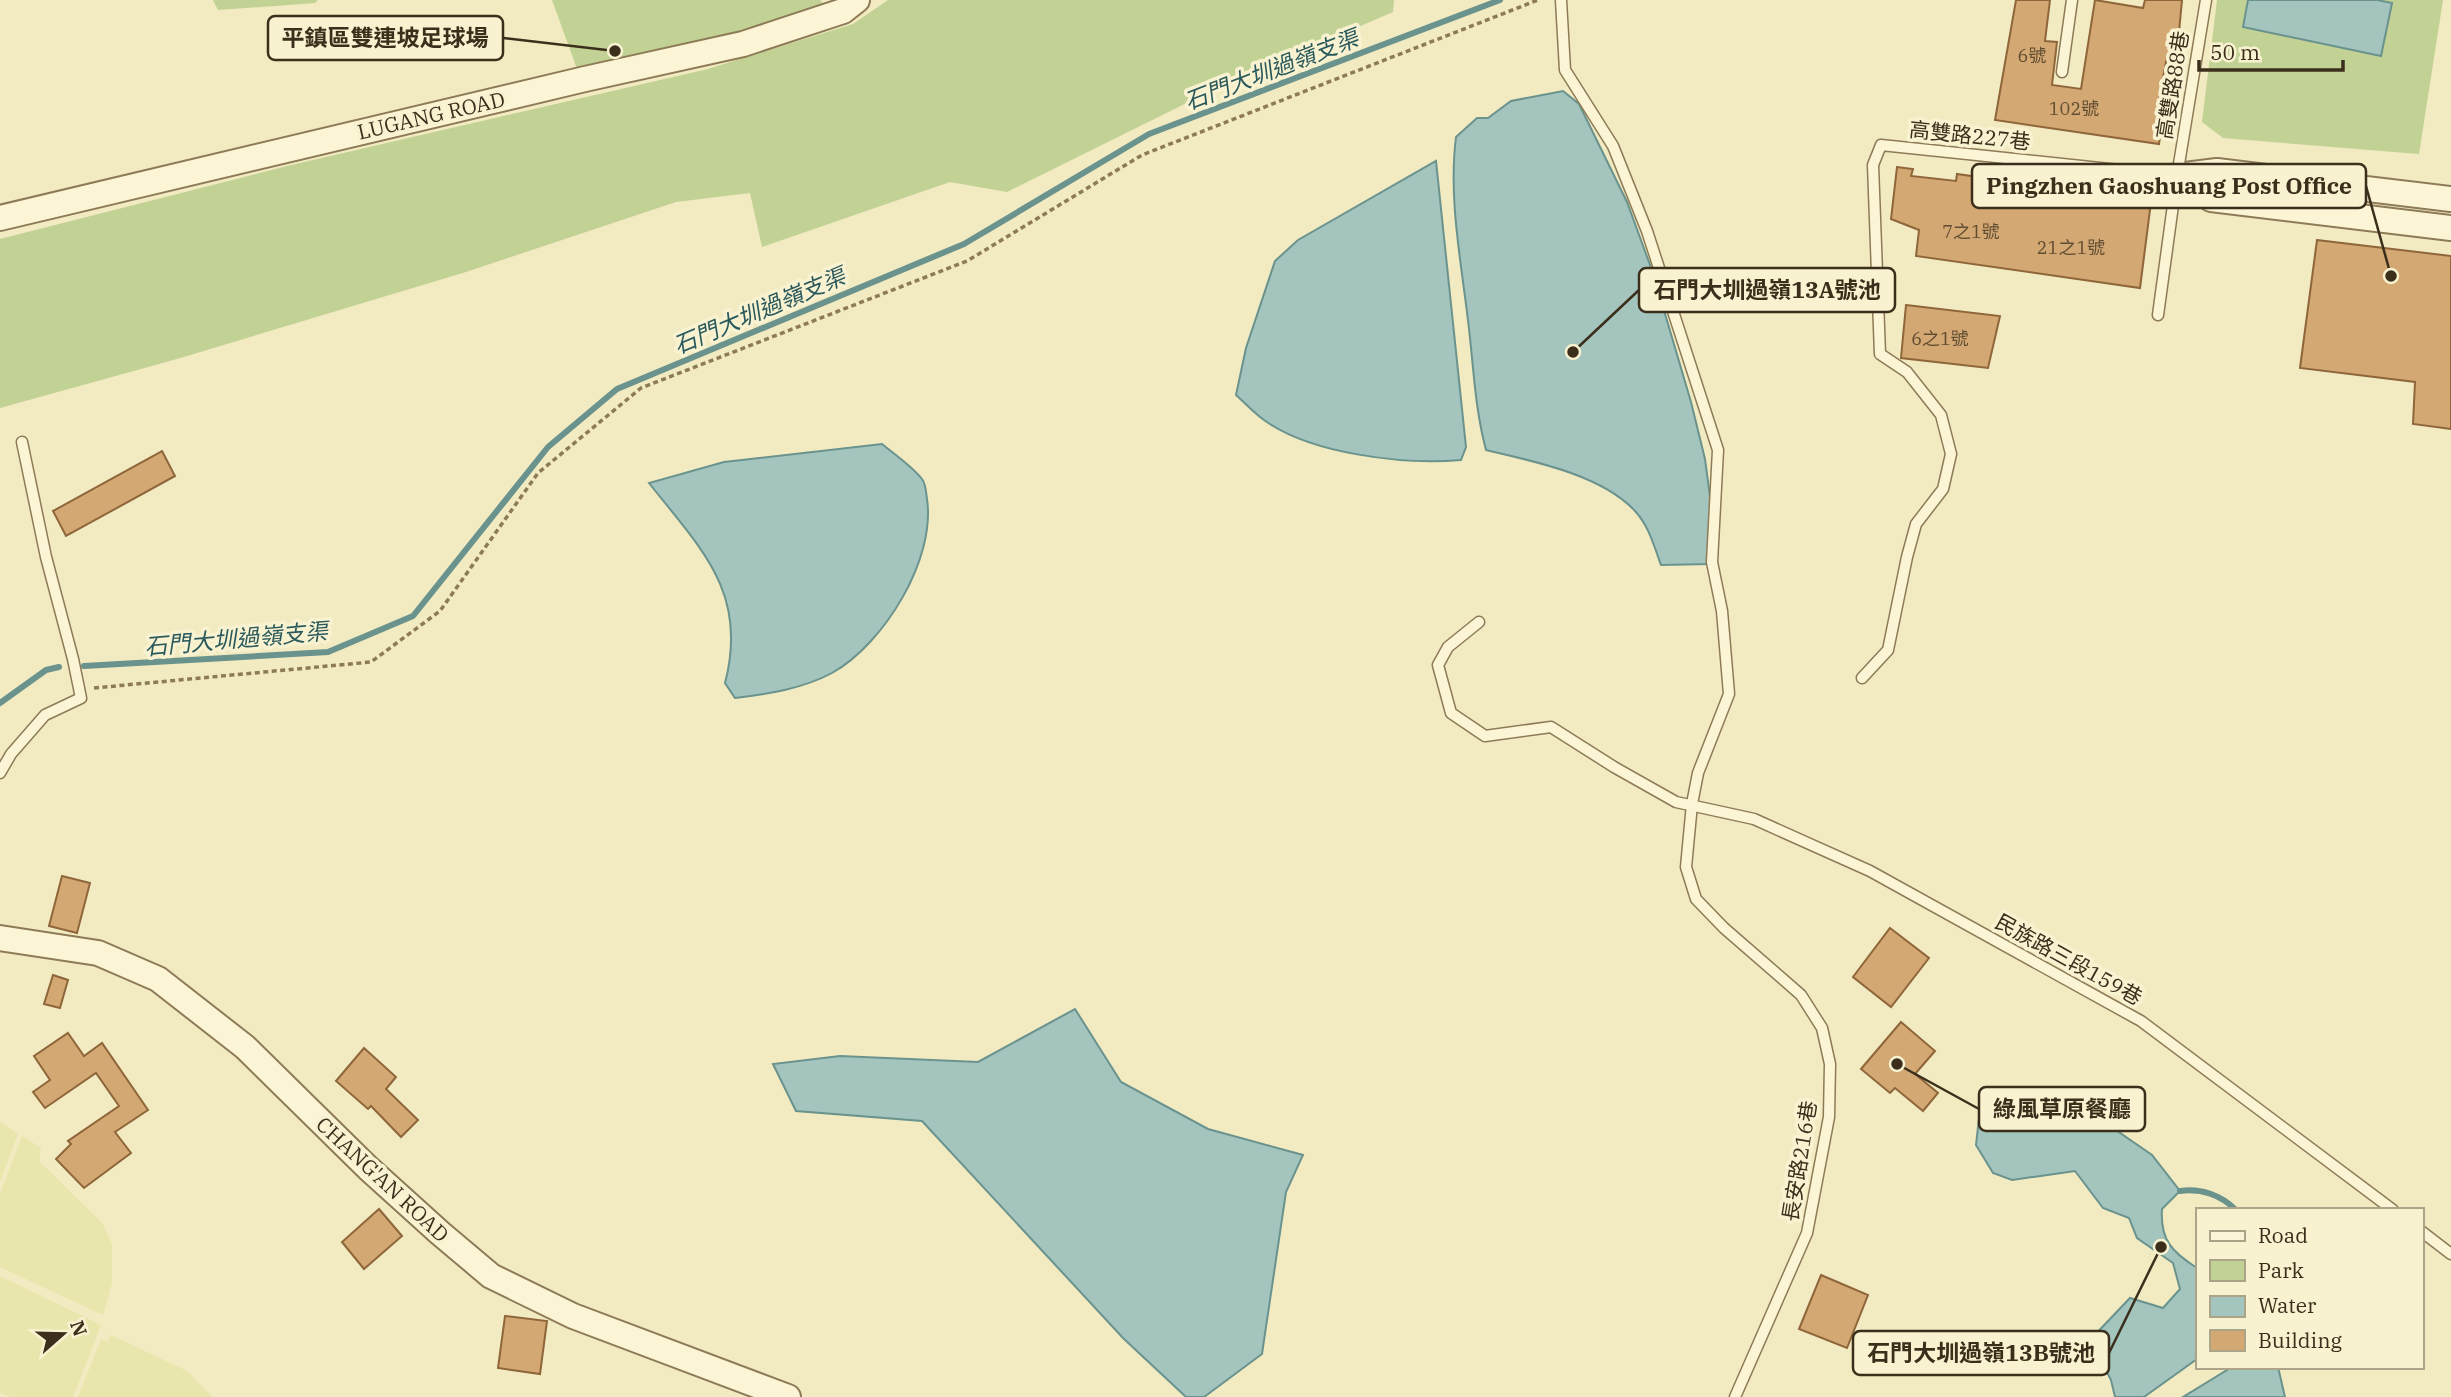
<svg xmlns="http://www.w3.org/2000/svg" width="2451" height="1397" viewBox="0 0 2451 1397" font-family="'IBM Plex Serif','Noto Sans TC',serif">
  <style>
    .farmland { fill: #e8e6ad }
    .green { fill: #c2d194 }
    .water { fill: #a4c4be; stroke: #6a938e; stroke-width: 2 }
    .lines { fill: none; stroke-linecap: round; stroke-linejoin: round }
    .stream { stroke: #6a938e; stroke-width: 6 }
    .building { fill: #d3a873; stroke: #8e663a; stroke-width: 2 }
    .service-casing { stroke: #8d7b57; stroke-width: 13 }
    .tertiary-casing { stroke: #8d7b57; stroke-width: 28 }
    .path { stroke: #8d7b57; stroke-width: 3.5; stroke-dasharray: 5 3.5; stroke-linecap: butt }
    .service { stroke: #fcf5d5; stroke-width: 10 }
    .tertiary { stroke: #fcf5d5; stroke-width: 24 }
    .labels { text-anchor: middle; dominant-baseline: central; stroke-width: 7; stroke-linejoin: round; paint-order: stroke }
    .number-label { font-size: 18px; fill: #614d32 }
    .street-label { font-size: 21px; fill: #3b2f1c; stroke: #f8f2d1 }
    .water-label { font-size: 23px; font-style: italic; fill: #2a595c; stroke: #f8f2d1 }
    .leader { fill: none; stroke: #3b2f1c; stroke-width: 2.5 }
    .callout-dot { fill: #3b2f1c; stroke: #f8f2d1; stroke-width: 2.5 }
    .callout { fill: #f8f2d1; stroke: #3b2f1c; stroke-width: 2.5 }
    .callout-label { font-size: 23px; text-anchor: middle; font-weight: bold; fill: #3b2f1c }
  </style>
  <rect width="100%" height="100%" fill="#f2eac1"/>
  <path class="farmland" d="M0,1122L18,1134L0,1182Z
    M22,1136L41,1148L39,1161L102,1223L112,1244V1283L103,1315L0,1267V1194Z
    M0,1276L101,1325L73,1397H11L0,1393Z
    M111,1335L187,1371L213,1397H78L101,1339L108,1342Z"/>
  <path class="green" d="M213,0H318L315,3L218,10Z
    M552,0H820L827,8L744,33L577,69Z
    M888,0H1394L1393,12L1217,88L1007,192L950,182L762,247L750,193L676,202L466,272L177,359L0,408V239L287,166L708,69L853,24Z
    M2217,0H2443L2419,154L2223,138L2202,122Z"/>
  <path class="water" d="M2248,0H2377L2392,3L2381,56L2243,27Z
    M1563,91L1579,104L1627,202L1653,273L1691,402L1705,459L1711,504L1709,564L1661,565C1654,546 1649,526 1635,511C1602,475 1533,461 1486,450C1475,408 1474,372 1469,329C1462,265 1448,201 1456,137L1477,118H1488L1511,101Z
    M1436,161L1466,447L1461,460C1404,465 1311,454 1264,420C1254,413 1245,403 1236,395L1246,348L1275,261L1298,240Z
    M882,444C894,454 912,466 922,479C926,484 926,493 927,499C936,559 884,644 832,673C802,689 768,694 735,698L725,683C749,592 700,548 649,483L724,462Z
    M1075,1009L1121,1082L1208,1129L1303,1155L1286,1192L1262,1354L1204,1397H1186L1123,1338L922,1121L796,1111L773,1064L840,1056L978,1062Z
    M1999,1106L2022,1122L2053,1114L2110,1126L2152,1155L2180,1191L2162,1209C2160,1240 2172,1252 2197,1268V1359L2144,1397H2115L2111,1380L2090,1340L2130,1298L2163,1308L2180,1289L2173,1263L2137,1238L2129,1218L2103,1208L2075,1171L2012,1180L1993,1173L1976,1145L1979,1118Z
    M2232,1367H2278L2285,1397H2183Z"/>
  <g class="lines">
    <path class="stream" d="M84,666L328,652L413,616L548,447L617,389L964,244L1149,134L1500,0
      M0,703L46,670L59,667
      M2180,1191C2201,1188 2221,1195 2236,1210"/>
  </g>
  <path class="building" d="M2016,0H2050L2045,41L2057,42L2052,85L2081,89L2095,0L2143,8L2145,0H2182L2179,32H2173L2170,57H2167L2159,99L2165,100L2159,144L1995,120Z
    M1897,167L1913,169L1911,176L1956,181L1957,174L2151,202L2140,288L1916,256L1919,230L1891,219Z
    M2317,240L2451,256V429L2413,424L2415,382L2300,368Z
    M1906,305L2000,316L1988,368L1901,358Z
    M162,451L175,476L66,536L53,511Z
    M62,876L90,883L77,933L49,926Z
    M1890,928L1929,958L1891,1007L1853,977Z
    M53,975L68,980L60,1008L44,1004Z
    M1901,1022L1935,1051L1915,1074L1938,1093L1923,1111L1895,1088L1890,1093L1861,1069Z
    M68,1033L84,1056L102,1043L148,1110L115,1132L131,1153L84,1188L56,1159L71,1144L68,1141L119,1106L96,1073L45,1108L33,1092L50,1080L34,1056Z
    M364,1048L396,1077L386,1089L418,1120L401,1137L371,1106L368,1109L336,1081Z
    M379,1209L402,1236L364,1269L342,1242Z
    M1821,1275L1868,1295L1847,1348L1799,1329Z
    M505,1316L547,1321L540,1374L498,1368Z"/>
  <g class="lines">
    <g class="service-casing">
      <path id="service" d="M1561,0L1565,70L1613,146L1647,231L1718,450L1712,562L1722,611L1729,694L1698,773L1692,804L1686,867L1696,899L1724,928L1801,995L1822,1028L1830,1064L1829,1117L1807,1233L1735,1397
        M2062,72L2072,0
        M2158,315L2177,176L2206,0
        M1479,622L1448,647L1438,665L1451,713L1485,736L1551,727L1614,767L1676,802L1754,819L1870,871L2141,1021L2393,1210
        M1862,678L1888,650L1907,557L1916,524L1943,489L1951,454L1941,415L1907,372L1880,354L1873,165L1881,145L2176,176
        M0,773L11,754L45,715L81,698L73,659L46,557L22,442
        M2421,1231L2451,1254"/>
    </g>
    <g class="tertiary-casing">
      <path id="tertiary" d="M2177,176L2211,199L2451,228
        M2177,176L2217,171L2451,199
        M0,218L585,79L743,44L843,11L857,0
        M0,938L98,953L158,979L245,1047L368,1168L440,1233L491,1276L573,1316L788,1397"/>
    </g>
    <path class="path" d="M94,688L371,662L440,611L538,473L641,388L967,261L1142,155L1538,0"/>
    <use href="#service" class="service"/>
    <use href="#tertiary" class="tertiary"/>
  </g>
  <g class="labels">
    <g class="number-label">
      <text x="2032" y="55">6號</text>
      <text x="2074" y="108">102號</text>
      <text x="1971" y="231">7之1號</text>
      <text x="2071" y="247">21之1號</text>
      <text x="1940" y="338">6之1號</text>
    </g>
    <g class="street-label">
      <text transform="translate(2172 85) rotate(-81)">高雙路88巷</text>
      <text transform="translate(431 115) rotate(-13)">LUGANG ROAD</text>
      <text transform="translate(1970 135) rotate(6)">高雙路227巷</text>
      <text transform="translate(2069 959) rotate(29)">民族路三段159巷</text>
      <text transform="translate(1799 1161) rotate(-81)">長安路216巷</text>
      <text transform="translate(383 1179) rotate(43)">CHANG'AN ROAD</text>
    </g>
    <g class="water-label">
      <text transform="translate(1271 69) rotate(-21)">石門大圳過嶺支渠</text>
      <text transform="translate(759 310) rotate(-23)">石門大圳過嶺支渠</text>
      <text transform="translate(236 638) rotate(-5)">石門大圳過嶺支渠</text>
    </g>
  </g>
  <path class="leader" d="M615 51L503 38M2391 276L2366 186M1573 352L1639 290M1897 1064L1979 1109M2161 1247L2109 1353"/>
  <g class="callout-dot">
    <circle cx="615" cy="51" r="7"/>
    <circle cx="2391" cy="276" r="7"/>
    <circle cx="1573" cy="352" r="7"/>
    <circle cx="1897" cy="1064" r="7"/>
    <circle cx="2161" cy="1247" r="7"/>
  </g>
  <g class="callout">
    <rect x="268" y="16" width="235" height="44" rx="7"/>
    <rect x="1972" y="164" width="394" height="44" rx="7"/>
    <rect x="1639" y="268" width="256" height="44" rx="7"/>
    <rect x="1979" y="1087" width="166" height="44" rx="7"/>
    <rect x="1853" y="1331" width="256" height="44" rx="7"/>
  </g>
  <g class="callout-label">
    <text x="385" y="46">平鎮區雙連坡足球場</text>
    <text x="2169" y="194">Pingzhen Gaoshuang Post Office</text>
    <text x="1767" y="298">石門大圳過嶺13A號池</text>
    <text x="2062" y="1117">綠風草原餐廳</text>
    <text x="1981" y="1361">石門大圳過嶺13B號池</text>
  </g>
  <rect x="2196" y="1208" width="228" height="161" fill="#f8f2d1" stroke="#aca489" stroke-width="2"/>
  <rect x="2210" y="1231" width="35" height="10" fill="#fcf5d5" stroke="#aca489" stroke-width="2"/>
  <text x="2258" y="1243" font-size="21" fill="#3b2f1c">Road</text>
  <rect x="2210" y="1260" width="35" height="21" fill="#c2d194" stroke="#aca489" stroke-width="2"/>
  <text x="2258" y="1278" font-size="21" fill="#3b2f1c">Park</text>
  <rect x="2210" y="1296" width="35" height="21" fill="#a4c4be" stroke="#aca489" stroke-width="2"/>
  <text x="2258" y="1313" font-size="21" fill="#3b2f1c">Water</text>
  <rect x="2210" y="1330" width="35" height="21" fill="#d3a873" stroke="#aca489" stroke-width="2"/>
  <text x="2258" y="1348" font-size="21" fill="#3b2f1c">Building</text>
  <g transform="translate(63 1334) rotate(70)" stroke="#f8f2d1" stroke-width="5" paint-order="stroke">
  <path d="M0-5L12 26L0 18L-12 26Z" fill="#3b2f1c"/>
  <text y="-10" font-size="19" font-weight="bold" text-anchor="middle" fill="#3b2f1c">N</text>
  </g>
  <path d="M2199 60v10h144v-10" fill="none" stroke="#3b2f1c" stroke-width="3.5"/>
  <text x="2210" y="60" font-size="21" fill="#3b2f1c" stroke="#f8f2d1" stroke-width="5" paint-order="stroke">50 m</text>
</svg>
